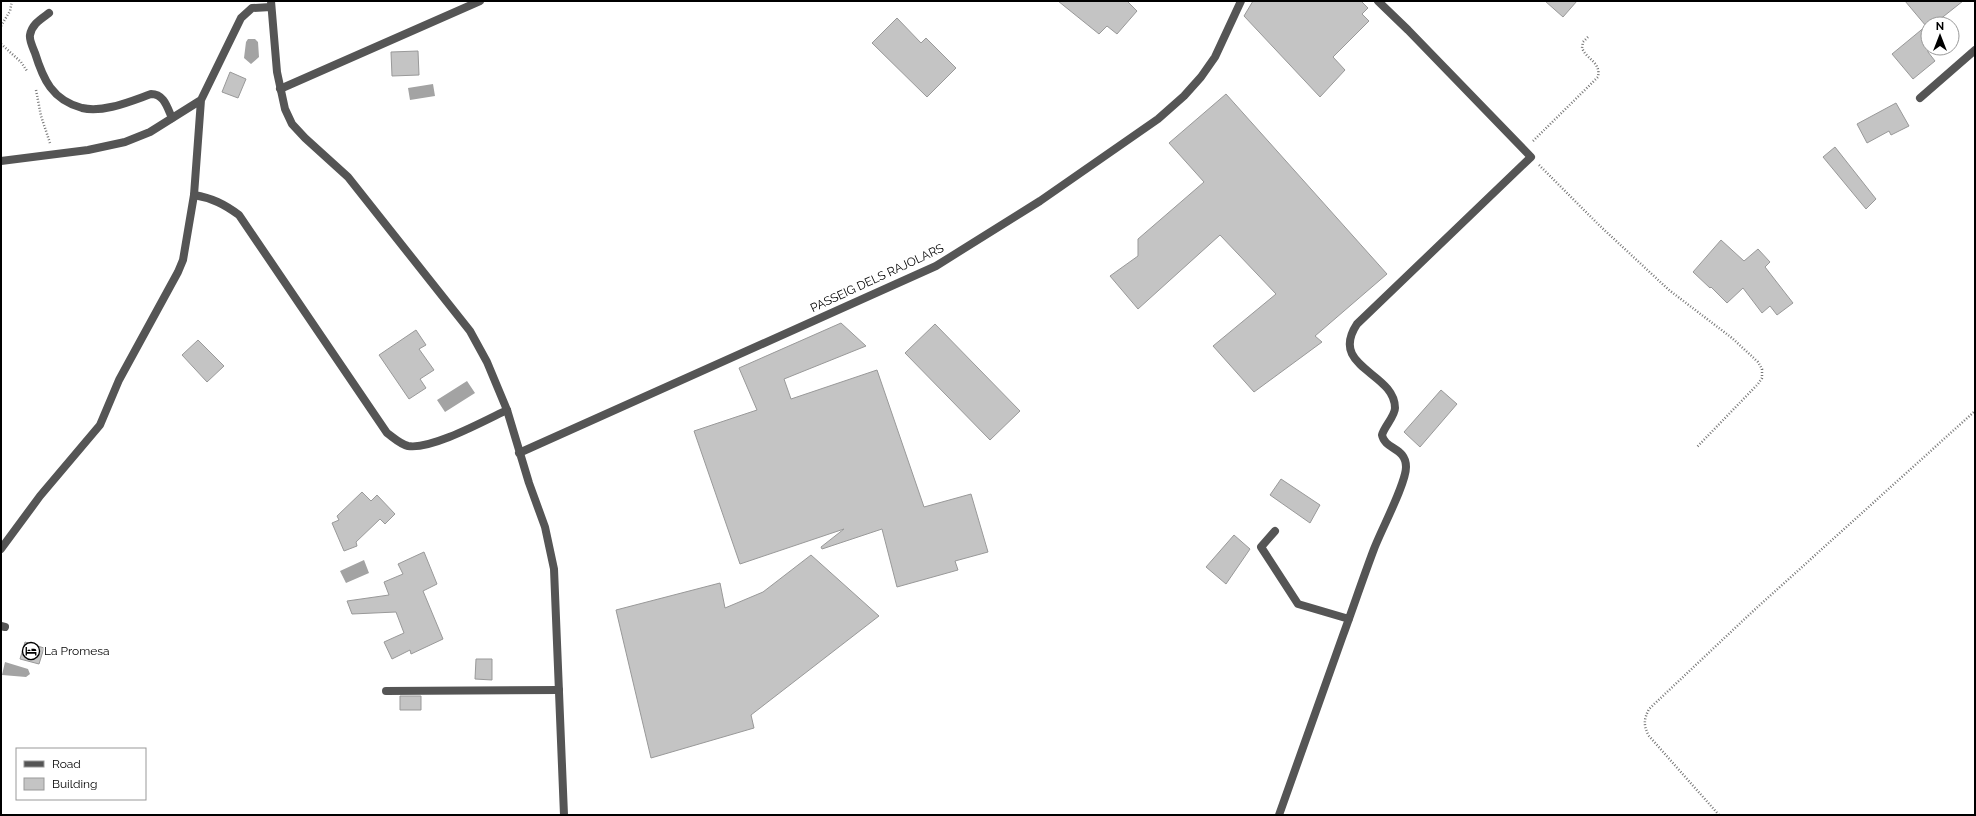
<svg xmlns="http://www.w3.org/2000/svg" width="1976" height="816" viewBox="0 0 1976 816" font-family="Raleway,sans-serif">
  <style>
    .water { fill: #a3a3a3 }
    .building { fill: #c4c4c4; stroke: #999 }
    .lines { fill: none; stroke-linecap: round; stroke-linejoin: round }
    .path { stroke: #777; stroke-width: 2.5; stroke-dasharray: 1 2; stroke-linecap: butt }
    .lane { stroke: #555; stroke-width: 8 }
    .street { stroke: #555; stroke-width: 8 }
    .labels { text-anchor: middle; dominant-baseline: central; stroke-width: 3; stroke-linejoin: round; paint-order: stroke }
    .street-label { font-size: 12px; fill: #000; stroke: #fff }
    .poi-label { font-size: 12px; fill: #000; stroke: #fff; text-anchor: start }
  </style>
  <rect width="100%" height="100%" fill="#fff"/>
  <path class="water" d="M248,39H255L258,42L259,57L251,64L244,58L246,42Z
    M433,84L435,96L410,100L408,88Z
    M467,381L475,393L445,412L437,400Z
    M364,560L369,573L346,583L340,571Z
    M5,662L28,669L30,674L26,677L2,675Z"/>
  <path class="building" d="M1058,1H1127L1137,11L1117,34L1107,26L1099,34Z
    M1253,1H1361L1368,8L1362,14L1369,21L1333,57L1345,70L1320,97L1244,16Z
    M1545,1H1577L1563,17Z
    M1905,1H1963L1934,24H1928V52L1935,61L1913,79L1892,54L1926,26Z
    M897,18L921,43L926,38L956,68L927,97L872,43Z
    M418,51L419,75L392,76L391,52Z
    M230,72L246,79L238,98L222,92Z
    M1226,94L1387,274L1315,336L1322,342L1254,392L1213,346L1276,294L1220,235L1138,309L1110,276L1138,256V239L1204,182L1169,143Z
    M1896,103L1909,126L1891,135L1889,131L1867,143L1857,124Z
    M1835,147L1876,199L1866,209L1823,157Z
    M1721,240L1744,261L1758,249L1770,262L1765,267L1793,303L1777,315L1770,306L1762,313L1743,288L1727,303L1711,287L1710,288L1693,272Z
    M841,323L866,346L784,379L791,399L877,370L924,507L971,494L988,552L955,561L958,570L897,587L882,529L822,549L821,547L844,529L740,564L694,431L757,410L739,368Z
    M935,324L1020,411L990,440L905,353Z
    M416,330L426,345L419,349L434,370L420,379L426,388L409,399L379,355Z
    M198,340L224,366L207,382L182,355Z
    M1441,390L1457,404L1420,447L1404,432Z
    M1281,479L1320,505L1310,523L1270,495Z
    M362,492L371,501L377,495L395,514L385,524L380,519L356,542L357,546L344,551L332,523L339,520L337,516Z
    M1234,535L1250,549L1226,584L1206,567Z
    M424,552L437,584L423,591L443,639L411,654L410,650L392,659L384,642L404,633L396,612L352,614L347,601L389,595L384,582L403,574L398,564Z
    M811,555L879,616L751,715L754,728L651,758L616,610L720,583L725,608L763,592Z
    M25,642L44,648L39,664L20,659Z
    M476,659H492V680L475,679Z
    M400,696H421V710H400Z"/>
  <g class="lines">
    <path class="path" d="M1,26L10,11L12,1
      M1,44L21,62L27,71
      M36,90L41,116L50,143
      M1533,141L1598,77C1601,62 1587,60 1582,48L1583,42L1589,36
      M1539,165L1600,226L1669,290L1732,338L1758,362L1762,369V378L1758,384L1697,447
      M1719,815L1649,736C1643,725 1644,719 1649,709L1751,613L1975,411"/>
    <path class="lane" d="M49,13C41,19 32,24 30,35C29,40 33,48 35,53C43,79 52,100 82,108C104,113 131,101 151,94C164,94 167,107 172,118
      M280,89L480,1
      M1920,98L1975,50
      M194,195C212,198 224,204 239,215L387,433C394,438 400,444 408,446C431,450 484,421 507,410
      M1275,531L1261,547L1298,604L1349,619
      M1,626L5,627
      M386,691L559,690
      M1279,815C1300,756 1321,697 1342,638C1353,608 1363,578 1374,549C1381,530 1406,484 1406,467C1406,447 1385,450 1382,435C1384,427 1395,416 1395,408C1395,372 1328,368 1357,324L1531,157L1408,30L1378,1"/>
    <path class="street" d="M271,1L277,72L285,109L292,124L305,138L348,177L470,331L487,362L507,410L529,483L545,527L554,569L564,815
      M1,161L88,150L125,142L150,132L201,100
      M519,453L936,266L1040,201L1158,119L1184,96L1201,77L1215,57L1241,1
      M1,549L40,496L100,425L119,380L178,272L183,260L194,195L201,100L241,18L252,8L271,7"/>
  </g>
  <defs>
    <g id="hotel-ring" transform="scale(0.9)"><circle r="9.5" fill="#fff" stroke="#000" stroke-width="1.5"/><path d="M-6-4.5h1.5V1H6V5H4.5V3h-9V5H-6ZM-4 0a1.8 1.8 0 1 1 3.6 0ZM.5 0V-2.5h3Q6-2.5 6 0Z" fill="#000"/></g>
  </defs>
  <g fill-rule="evenodd">
    <use href="#hotel-ring" x="31" y="651"/>
  </g>
  <g class="labels">
    <g class="street-label">
      <text transform="translate(877 278) rotate(-25)">PASSEIG DELS RAJOLARS</text>
    </g>
    <g class="poi-label">
      <text x="44" y="651">La Promesa</text>
    </g>
  </g>
  <rect width="1976" height="816" fill="none" stroke="#000000" stroke-width="4"/>
  <rect x="16" y="748" width="130" height="52" fill="#ffffff" stroke="#999999"/>
  <rect x="24" y="761" width="20" height="6" fill="#555555" stroke="#999999"/>
  <text x="52" y="768" font-size="12" fill="#000000">Road</text>
  <rect x="24" y="778" width="20" height="12" fill="#c4c4c4" stroke="#999999"/>
  <text x="52" y="788" font-size="12" fill="#000000">Building</text>
  <g transform="translate(1940 36)"><circle r="19" fill="#ffffff" stroke="#999999"/>
  <path d="M0-3L7 15L0 10L-7 15Z" fill="#000000"/>
  <text y="-6" font-size="11" font-weight="bold" text-anchor="middle" fill="#000000">N</text>
  </g>
</svg>
